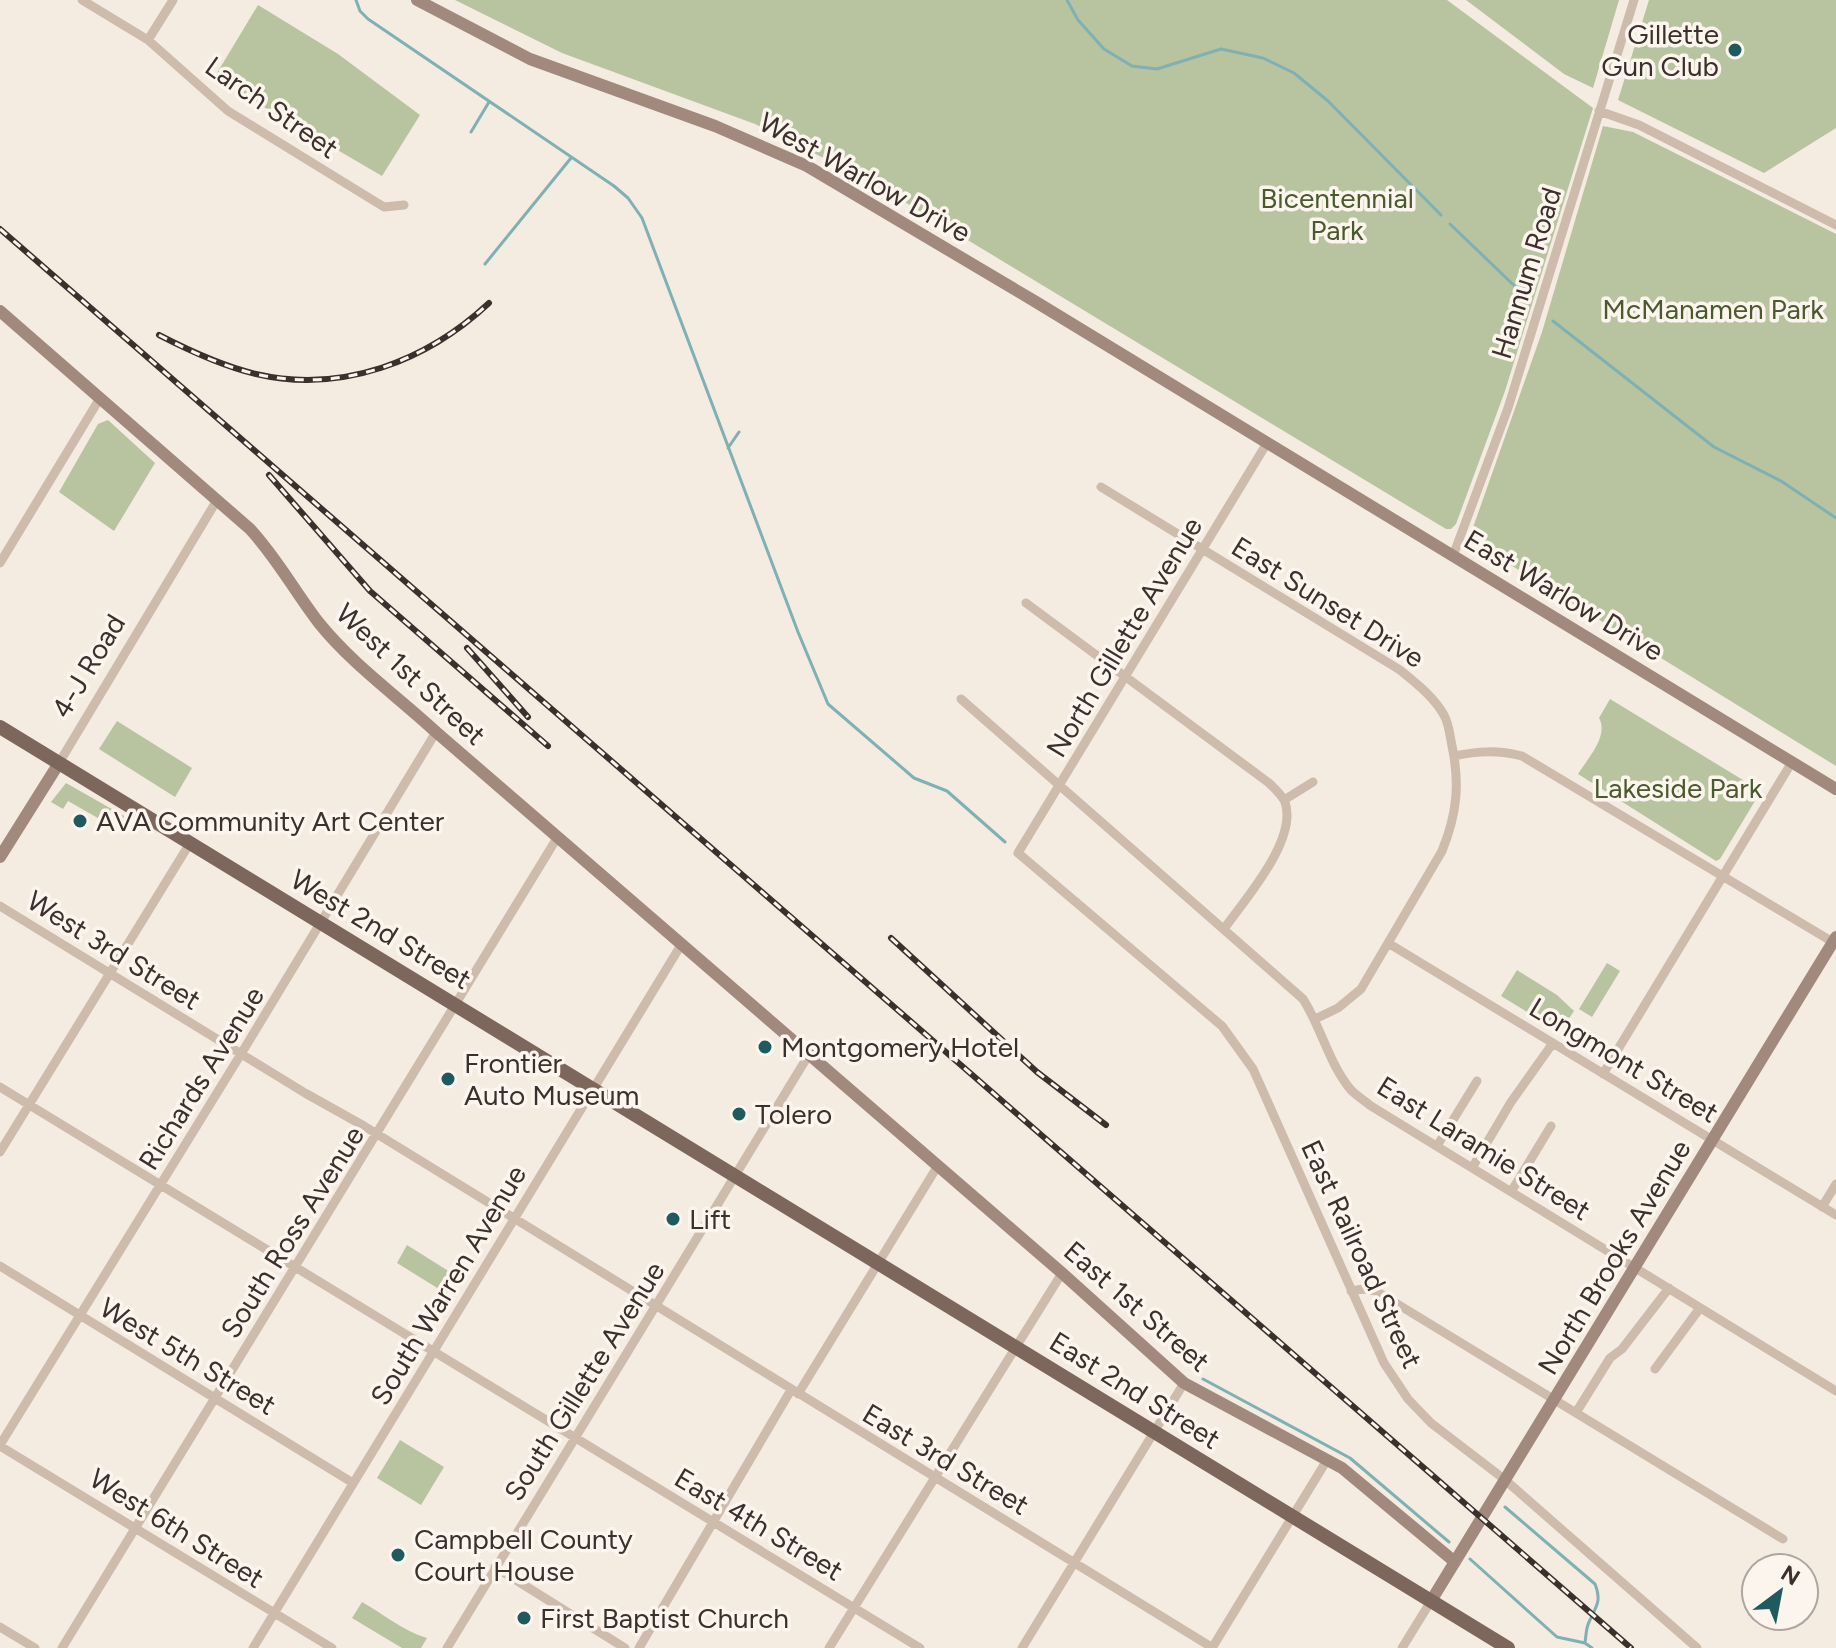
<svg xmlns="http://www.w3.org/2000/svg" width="1836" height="1648" viewBox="0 0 1836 1648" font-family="Figtree,sans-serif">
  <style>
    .green { fill: #b8c4a0 }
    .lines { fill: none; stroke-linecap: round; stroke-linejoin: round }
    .stream { stroke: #7fb0b2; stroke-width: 3 }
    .street { stroke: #cdbbac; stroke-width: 9 }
    .secondary { stroke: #a18a7d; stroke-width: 12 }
    .primary { stroke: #7d675c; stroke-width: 14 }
    .rail-casing { stroke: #3b302b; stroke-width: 6 }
    .rail { stroke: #fbf5ee; stroke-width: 3; stroke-dasharray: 9; stroke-linecap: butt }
    .poi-dot { fill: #1f5a5e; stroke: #fbf5ee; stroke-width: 3 }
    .labels { text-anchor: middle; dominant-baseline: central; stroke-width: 7; stroke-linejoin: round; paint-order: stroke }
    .poi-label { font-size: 28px; fill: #3b302b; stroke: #fbf5ee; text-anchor: start }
    .street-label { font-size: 28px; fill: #3b302b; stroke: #fbf5ee }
    .park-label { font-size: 28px; fill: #4a5a2e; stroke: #fbf5ee }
  </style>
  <rect width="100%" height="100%" fill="#f4ebe1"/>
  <path class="green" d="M455,0H1447L1593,108L1505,391L1456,524L1451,529H1446L870,181L755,124L562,53Z
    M1466,0H1619L1593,88L1564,74Z
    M1649,0H1836V128L1764,173L1618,100Z
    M258,5L338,54L420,115L382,176L214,78Z
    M1603,126L1633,132L1836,234V766L1509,564L1470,536L1542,332Z
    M108,420L155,463L114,531L59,492L98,424Z
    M1610,699L1761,791L1720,859L1716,861L1578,774C1588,758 1609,736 1599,718Z
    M117,721L192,768L175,797L99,749Z
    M66,783L124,816L119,830L68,801L63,809L51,802Z
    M1607,963L1620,971L1592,1017L1579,1009Z
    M1517,970L1557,995L1574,1011L1560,1032L1501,996Z
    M407,1245L458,1277L447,1294L397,1263Z
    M400,1440L444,1467L421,1505L377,1478Z
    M362,1602C382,1613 403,1631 427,1638L421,1648H402L352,1618Z"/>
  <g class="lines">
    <path class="stream" d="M356,0L360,11L368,19L614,186L628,198L642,218L798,632L828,704L914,778L947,791L1005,842
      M1067,0L1078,20L1104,49L1132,66L1157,69L1221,49L1263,58L1294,73L1328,101L1441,215
      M471,132L489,102
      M1450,224L1524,295
      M485,264L571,158
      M1521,291L1532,280
      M1553,321L1714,447L1781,481L1836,518
      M728,448L739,432
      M1203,1379L1350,1458L1449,1542
      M1505,1507L1595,1584C1602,1601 1596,1607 1589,1622C1586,1628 1586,1636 1585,1643L1592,1648
      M1470,1559L1557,1637L1585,1643"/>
    <path class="street" d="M82,0L148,40L228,111L384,207L404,205
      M148,40L173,0
      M1599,111L1639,125L1836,225
      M1267,443L1018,853L1222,1026L1253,1069L1384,1363L1408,1399L1431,1423L1504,1479L1697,1648
      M1101,487L1400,670C1417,684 1433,696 1444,715C1449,724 1450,736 1452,746C1460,784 1457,814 1442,851L1361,989L1338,1008L1315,1019
      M1453,556L1508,408L1634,0
      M0,563L100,398
      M1026,603L1269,783C1274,788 1282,795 1285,802C1298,840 1245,899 1224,929
      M961,699L1303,999C1321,1027 1329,1064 1351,1090C1357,1096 1365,1101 1371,1106L1836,1391
      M1454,756C1478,751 1498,750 1522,756L1836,944
      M59,763L217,500
      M1284,800L1313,782
      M0,906L305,1093L364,1126L1213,1648
      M1388,943L1836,1215
      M1603,1074L1792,762
      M0,1087L920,1648
      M1437,1146L1477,1081
      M0,1152L190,843
      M1472,1168L1511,1102L1553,1043
      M1511,1192L1551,1126
      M1822,1207L1836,1184
      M0,1266L353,1483
      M1351,1291L1363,1289L1376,1291L1783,1539
      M1655,1369L1700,1308
      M798,1394L937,1167
      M1577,1411L1610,1358L1622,1349L1669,1288
      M0,1445L241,1054L436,732
      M0,1446L332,1648
      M495,1567L625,1648
      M0,1627L35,1648
      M62,1648L557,838
      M253,1648L681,945
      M447,1648L808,1056
      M639,1648L791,1390
      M829,1648L1062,1273
      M1022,1648L1184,1383
      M1212,1648L1327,1460
      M1402,1648L1431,1601"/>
    <path class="secondary" d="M417,0L530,59L715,126L807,166L1036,302L1836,789
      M0,311L250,529C277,558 295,592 319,623C352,664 397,696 436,732L1062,1273L1184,1383L1342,1468L1455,1562
      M0,857L59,763
      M1431,1601L1836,937"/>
    <path class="primary" d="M0,727L1508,1648"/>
    <g class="rail-casing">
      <path id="rail" d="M0,229L1631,1648
        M159,335C190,351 222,366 256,374C342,394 427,361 489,303
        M269,475L370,591L548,746
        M467,648L528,717
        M891,938L1037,1072L1106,1125"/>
    </g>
    <use href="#rail" class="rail"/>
  </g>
  <g class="poi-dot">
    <circle cx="1735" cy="50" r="8"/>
    <circle cx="80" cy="821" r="8"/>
    <circle cx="765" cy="1047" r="8"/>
    <circle cx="448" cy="1079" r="8"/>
    <circle cx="739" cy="1114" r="8"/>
    <circle cx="673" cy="1219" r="8"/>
    <circle cx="398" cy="1555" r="8"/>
    <circle cx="524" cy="1618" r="8"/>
  </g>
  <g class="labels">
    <g class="poi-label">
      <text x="1719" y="34" text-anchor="end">Gillette<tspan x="1719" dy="32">Gun Club</tspan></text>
      <text x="96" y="821">AVA Community Art Center</text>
      <text x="781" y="1047">Montgomery Hotel</text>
      <text x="464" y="1063">Frontier<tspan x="464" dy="32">Auto Museum</tspan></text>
      <text x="755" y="1114">Tolero</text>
      <text x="689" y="1219">Lift</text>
      <text x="414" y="1539">Campbell County<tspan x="414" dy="32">Court House</tspan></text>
      <text x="540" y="1618">First Baptist Church</text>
    </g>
    <g class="street-label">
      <text transform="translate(272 107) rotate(35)">Larch Street</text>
      <text transform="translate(865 177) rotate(29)">West Warlow Drive</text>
      <text transform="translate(1526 273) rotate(-73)">Hannum Road</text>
      <text transform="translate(1564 595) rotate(31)">East Warlow Drive</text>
      <text transform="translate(1328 602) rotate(32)">East Sunset Drive</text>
      <text transform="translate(1124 637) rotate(-59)">North Gillette Avenue</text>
      <text transform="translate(88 666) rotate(-59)">4-J Road</text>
      <text transform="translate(411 674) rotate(43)">West 1st Street</text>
      <text transform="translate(381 929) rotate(31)">West 2nd Street</text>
      <text transform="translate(114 950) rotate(32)">West 3rd Street</text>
      <text transform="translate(1624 1060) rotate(31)">Longmont Street</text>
      <text transform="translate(201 1078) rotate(-58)">Richards Avenue</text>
      <text transform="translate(1484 1148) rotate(32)">East Laramie Street</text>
      <text transform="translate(292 1232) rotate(-58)">South Ross Avenue</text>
      <text transform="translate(1362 1254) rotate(65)">East Railroad Street</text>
      <text transform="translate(1614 1257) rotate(-59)">North Brooks Avenue</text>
      <text transform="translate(448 1285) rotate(-59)">South Warren Avenue</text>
      <text transform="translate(1137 1306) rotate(41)">East 1st Street</text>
      <text transform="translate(188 1356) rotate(31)">West 5th Street</text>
      <text transform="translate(584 1381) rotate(-58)">South Gillette Avenue</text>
      <text transform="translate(1135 1390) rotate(32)">East 2nd Street</text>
      <text transform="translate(946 1459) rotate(31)">East 3rd Street</text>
      <text transform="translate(759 1524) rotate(31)">East 4th Street</text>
      <text transform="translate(177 1528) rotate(32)">West 6th Street</text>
    </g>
    <g class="park-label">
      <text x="1337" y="198">Bicentennial<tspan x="1337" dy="32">Park</tspan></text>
      <text x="1713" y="309">McManamen Park</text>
      <text x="1678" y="788">Lakeside Park</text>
    </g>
  </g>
  <g transform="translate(1780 1592) rotate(32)"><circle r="38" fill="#fbf5ee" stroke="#aea6a0" stroke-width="2"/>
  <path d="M0-6L14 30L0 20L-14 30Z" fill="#1f5a5e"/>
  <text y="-12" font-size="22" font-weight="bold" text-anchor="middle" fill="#3b302b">N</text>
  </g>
</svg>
